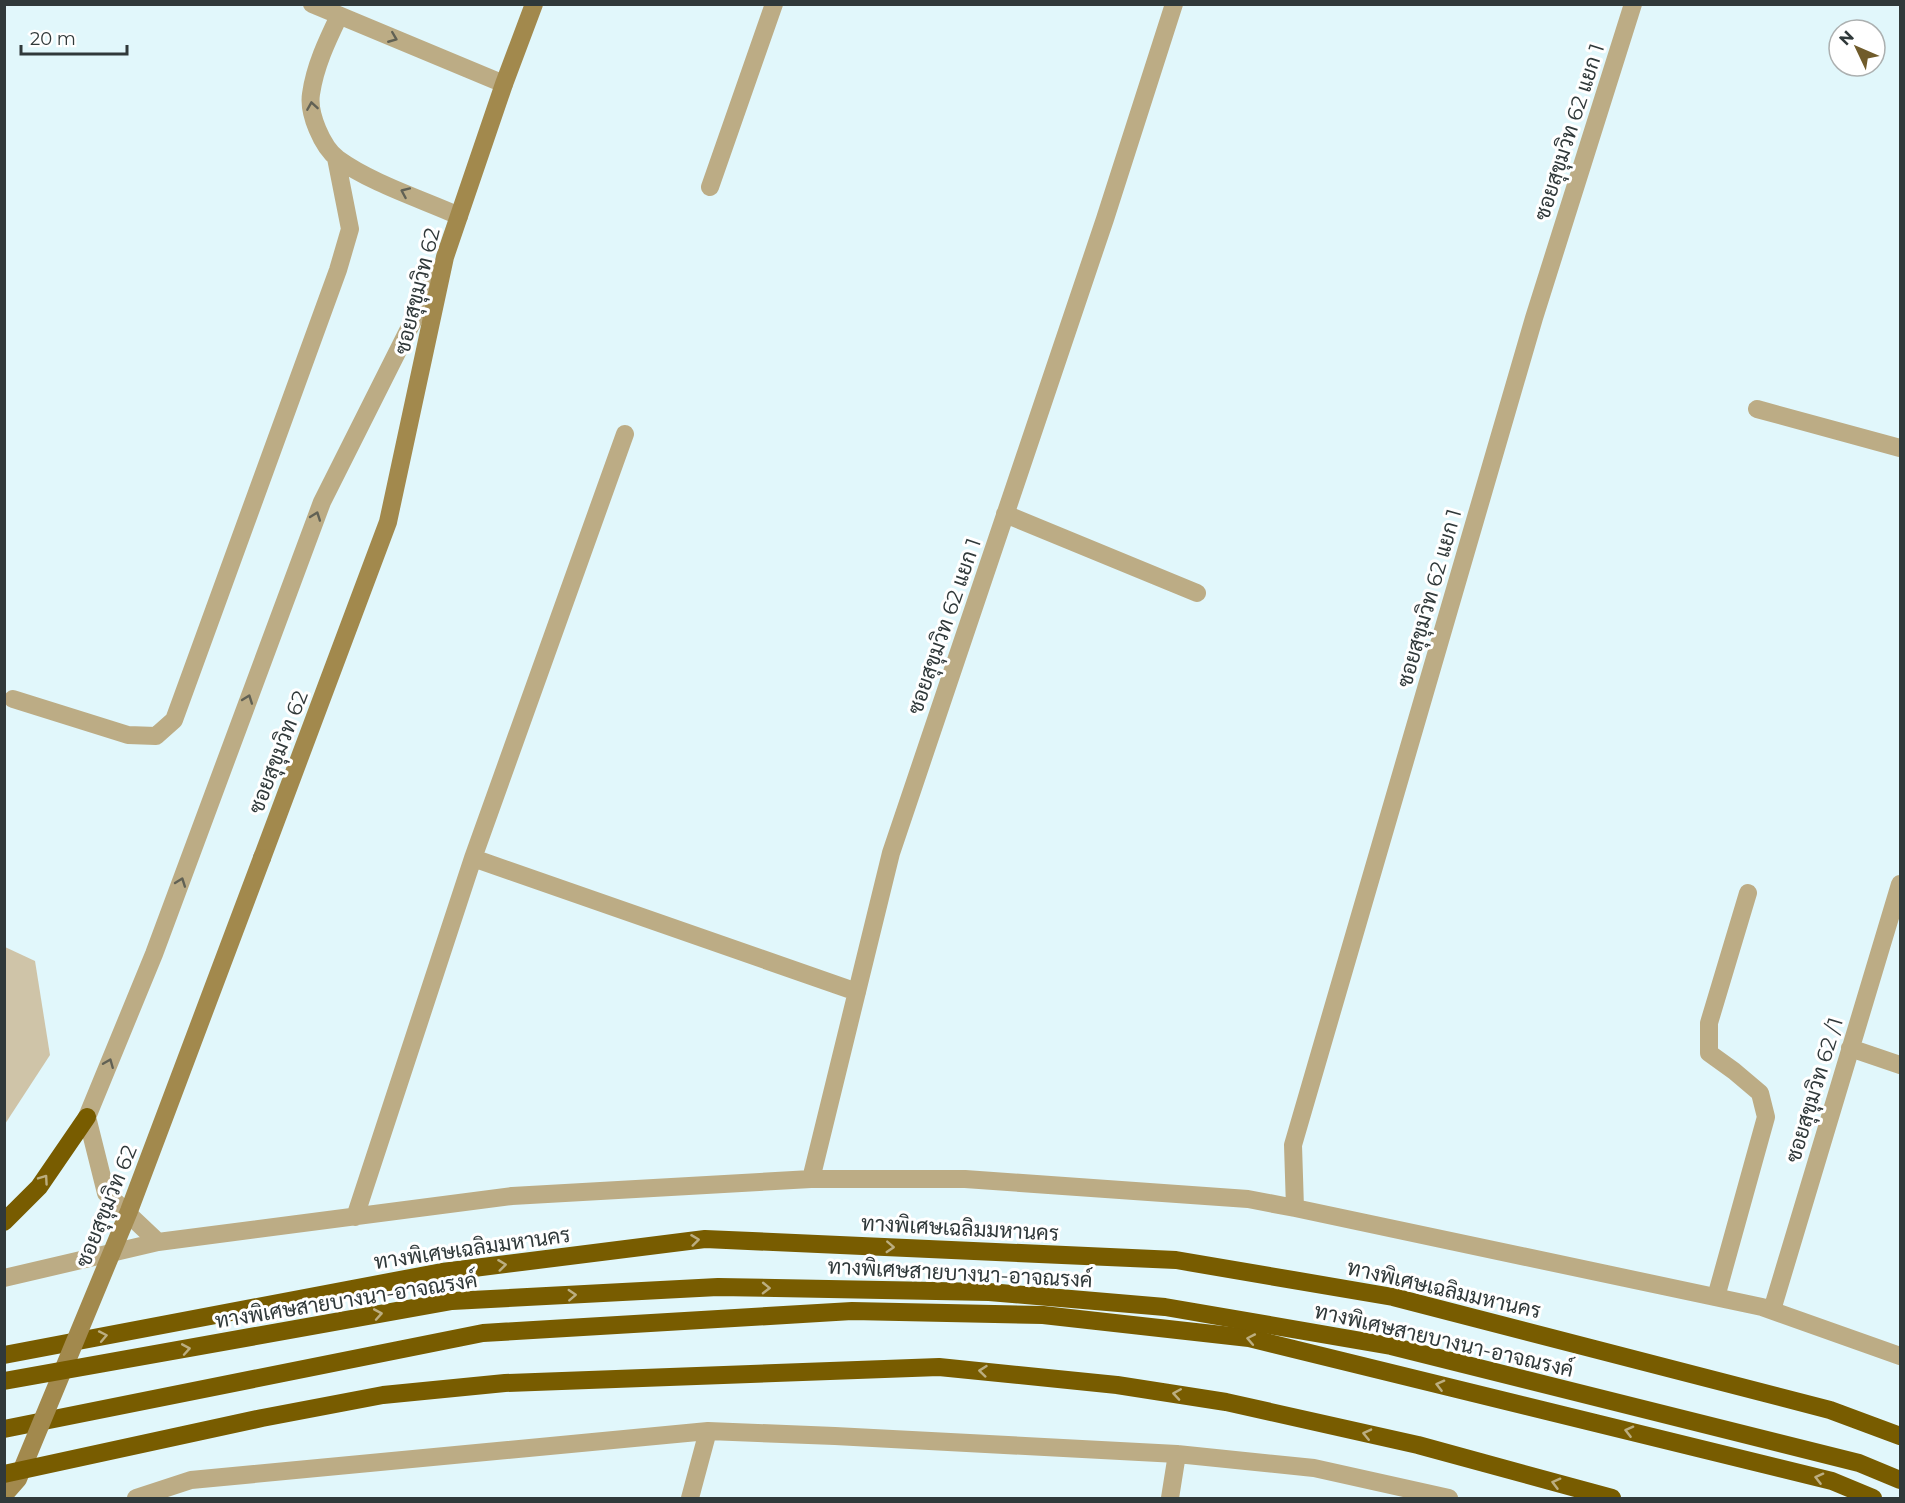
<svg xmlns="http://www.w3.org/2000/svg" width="1905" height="1503" viewBox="0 0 1905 1503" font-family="Montserrat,Sarabun,sans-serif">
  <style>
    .green { fill: #cfc4a8 }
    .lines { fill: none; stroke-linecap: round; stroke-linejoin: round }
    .street { stroke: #bcac85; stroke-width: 18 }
    .secondary { stroke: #a2894d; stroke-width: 18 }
    .highway { stroke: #785c00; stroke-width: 18 }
    .secondary-bridge { stroke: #a2894d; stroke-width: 18 }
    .highway-bridge { stroke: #785c00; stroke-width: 18 }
    .oneway { stroke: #616154 }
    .oneway2 { stroke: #bcae80 }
    .labels { text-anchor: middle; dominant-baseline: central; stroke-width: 6; stroke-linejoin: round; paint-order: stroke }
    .street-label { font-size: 21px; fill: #30393a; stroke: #fff }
  </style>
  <rect width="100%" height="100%" fill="#e1f7fb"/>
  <path class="green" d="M5,947L35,961L50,1055L5,1124Z"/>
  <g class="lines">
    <path class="street" d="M312,4L504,84
      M339,16C327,41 315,66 311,94C308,113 322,147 338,159C371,183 421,199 459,216
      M710,187L774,4
      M1757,409L1900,448
      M1005,514L1197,593
      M13,699L128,735L156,736L174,720L338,270L350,229L336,158
      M473,858L857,992
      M1850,1048L1900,1065
      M811,1179L891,853L1105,219L1174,4
      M1295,1208L1293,1145L1534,318L1633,4
      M355,1217L473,858L625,434
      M158,1242L106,1193L87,1117L154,954L322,502L439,269
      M4,1278L158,1242L512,1196L811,1179H965L1248,1199L1295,1208L1762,1307L1900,1356
      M1716,1297L1766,1117L1760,1093L1734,1071L1709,1053V1023L1748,893
      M1772,1310L1900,884
      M136,1498L191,1480L708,1431L835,1436L1177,1454L1314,1468L1449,1498
      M690,1498L708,1431
      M1170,1498L1177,1454"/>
    <path class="secondary" d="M262,858L388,522L445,257L504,84L534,4"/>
    <path class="highway" d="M4,1222L39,1187L87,1117
      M4,1355L442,1272L705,1239L1176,1260L1393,1297L1830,1410L1900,1436
      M4,1429L483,1333L852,1311L1043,1315L1249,1338L1832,1481L1873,1498"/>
    <path class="secondary-bridge" d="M4,1495L18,1479L129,1211L262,858"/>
    <path class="highway-bridge" d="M4,1381L452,1301L718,1287L989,1292L1165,1307L1391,1346L1859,1463L1900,1480
      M4,1474L262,1418L383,1395L505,1383L939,1367L1117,1385L1226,1402L1418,1445L1612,1498"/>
  </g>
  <defs><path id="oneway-chevron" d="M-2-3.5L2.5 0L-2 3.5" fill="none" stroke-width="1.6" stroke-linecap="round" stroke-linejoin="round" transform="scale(1.5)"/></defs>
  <g class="oneway">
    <use href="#oneway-chevron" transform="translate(393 38) rotate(22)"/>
    <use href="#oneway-chevron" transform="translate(312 106) rotate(-99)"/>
    <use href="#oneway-chevron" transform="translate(405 192) rotate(-156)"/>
    <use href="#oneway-chevron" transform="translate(316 516) rotate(-70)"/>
    <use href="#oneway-chevron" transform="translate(248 699) rotate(-70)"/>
    <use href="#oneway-chevron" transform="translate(181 882) rotate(-70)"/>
    <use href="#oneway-chevron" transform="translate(109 1063) rotate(-68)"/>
  </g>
  <g class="oneway2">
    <use href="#oneway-chevron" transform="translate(44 1179) rotate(-55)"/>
    <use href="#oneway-chevron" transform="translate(695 1240) rotate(-7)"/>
    <use href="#oneway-chevron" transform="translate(890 1247) rotate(3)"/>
    <use href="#oneway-chevron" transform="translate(502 1265) rotate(-7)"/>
    <use href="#oneway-chevron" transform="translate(766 1288) rotate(1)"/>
    <use href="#oneway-chevron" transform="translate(572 1295) rotate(-3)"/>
    <use href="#oneway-chevron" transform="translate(378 1314) rotate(-10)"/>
    <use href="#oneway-chevron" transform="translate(103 1336) rotate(-11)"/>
    <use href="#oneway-chevron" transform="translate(1251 1339) rotate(-169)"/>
    <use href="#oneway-chevron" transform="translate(186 1349) rotate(-10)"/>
    <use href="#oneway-chevron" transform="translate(983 1371) rotate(-174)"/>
    <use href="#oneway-chevron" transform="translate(1440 1385) rotate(-166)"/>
    <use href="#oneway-chevron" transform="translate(1177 1394) rotate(-171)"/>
    <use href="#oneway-chevron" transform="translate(1629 1431) rotate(-166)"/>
    <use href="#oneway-chevron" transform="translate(1367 1434) rotate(-167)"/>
    <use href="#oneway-chevron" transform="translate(1819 1478) rotate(-166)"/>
    <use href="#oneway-chevron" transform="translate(1556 1483) rotate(-165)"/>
  </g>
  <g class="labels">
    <g class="street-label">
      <text transform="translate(1569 132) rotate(-72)">ซอยสุขุมวิท 62 แยก 1</text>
      <text transform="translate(417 291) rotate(-76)">ซอยสุขุมวิท 62</text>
      <text transform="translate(1429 598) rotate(-74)">ซอยสุขุมวิท 62 แยก 1</text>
      <text transform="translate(944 626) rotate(-71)">ซอยสุขุมวิท 62 แยก 1</text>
      <text transform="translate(278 752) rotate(-69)">ซอยสุขุมวิท 62</text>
      <text transform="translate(1814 1090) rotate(-73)">ซอยสุขุมวิท 62 /1</text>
      <text transform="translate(106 1206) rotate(-68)">ซอยสุขุมวิท 62</text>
      <text transform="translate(960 1228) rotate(3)">ทางพิเศษเฉลิมมหานคร</text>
      <text transform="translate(472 1248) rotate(-8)">ทางพิเศษเฉลิมมหานคร</text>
      <text transform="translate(960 1273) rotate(3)">ทางพิเศษสายบางนา-อาจณรงค์</text>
      <text transform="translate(1444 1289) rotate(13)">ทางพิเศษเฉลิมมหานคร</text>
      <text transform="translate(346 1300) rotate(-9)">ทางพิเศษสายบางนา-อาจณรงค์</text>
      <text transform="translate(1444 1340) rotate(13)">ทางพิเศษสายบางนา-อาจณรงค์</text>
    </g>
  </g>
  <rect width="1905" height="1503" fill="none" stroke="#30393a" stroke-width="12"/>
  <g transform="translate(1857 48) rotate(314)"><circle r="28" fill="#ffffff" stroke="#acb0b0" stroke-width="1.5"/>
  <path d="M0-4.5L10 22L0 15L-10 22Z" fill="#705c2b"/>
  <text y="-9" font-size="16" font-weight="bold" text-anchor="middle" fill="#30393a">N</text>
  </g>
  <path d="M21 45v9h106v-9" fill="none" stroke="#30393a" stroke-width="3"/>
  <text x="30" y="45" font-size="18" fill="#30393a" stroke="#ffffff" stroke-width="4.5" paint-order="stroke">20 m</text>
</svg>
